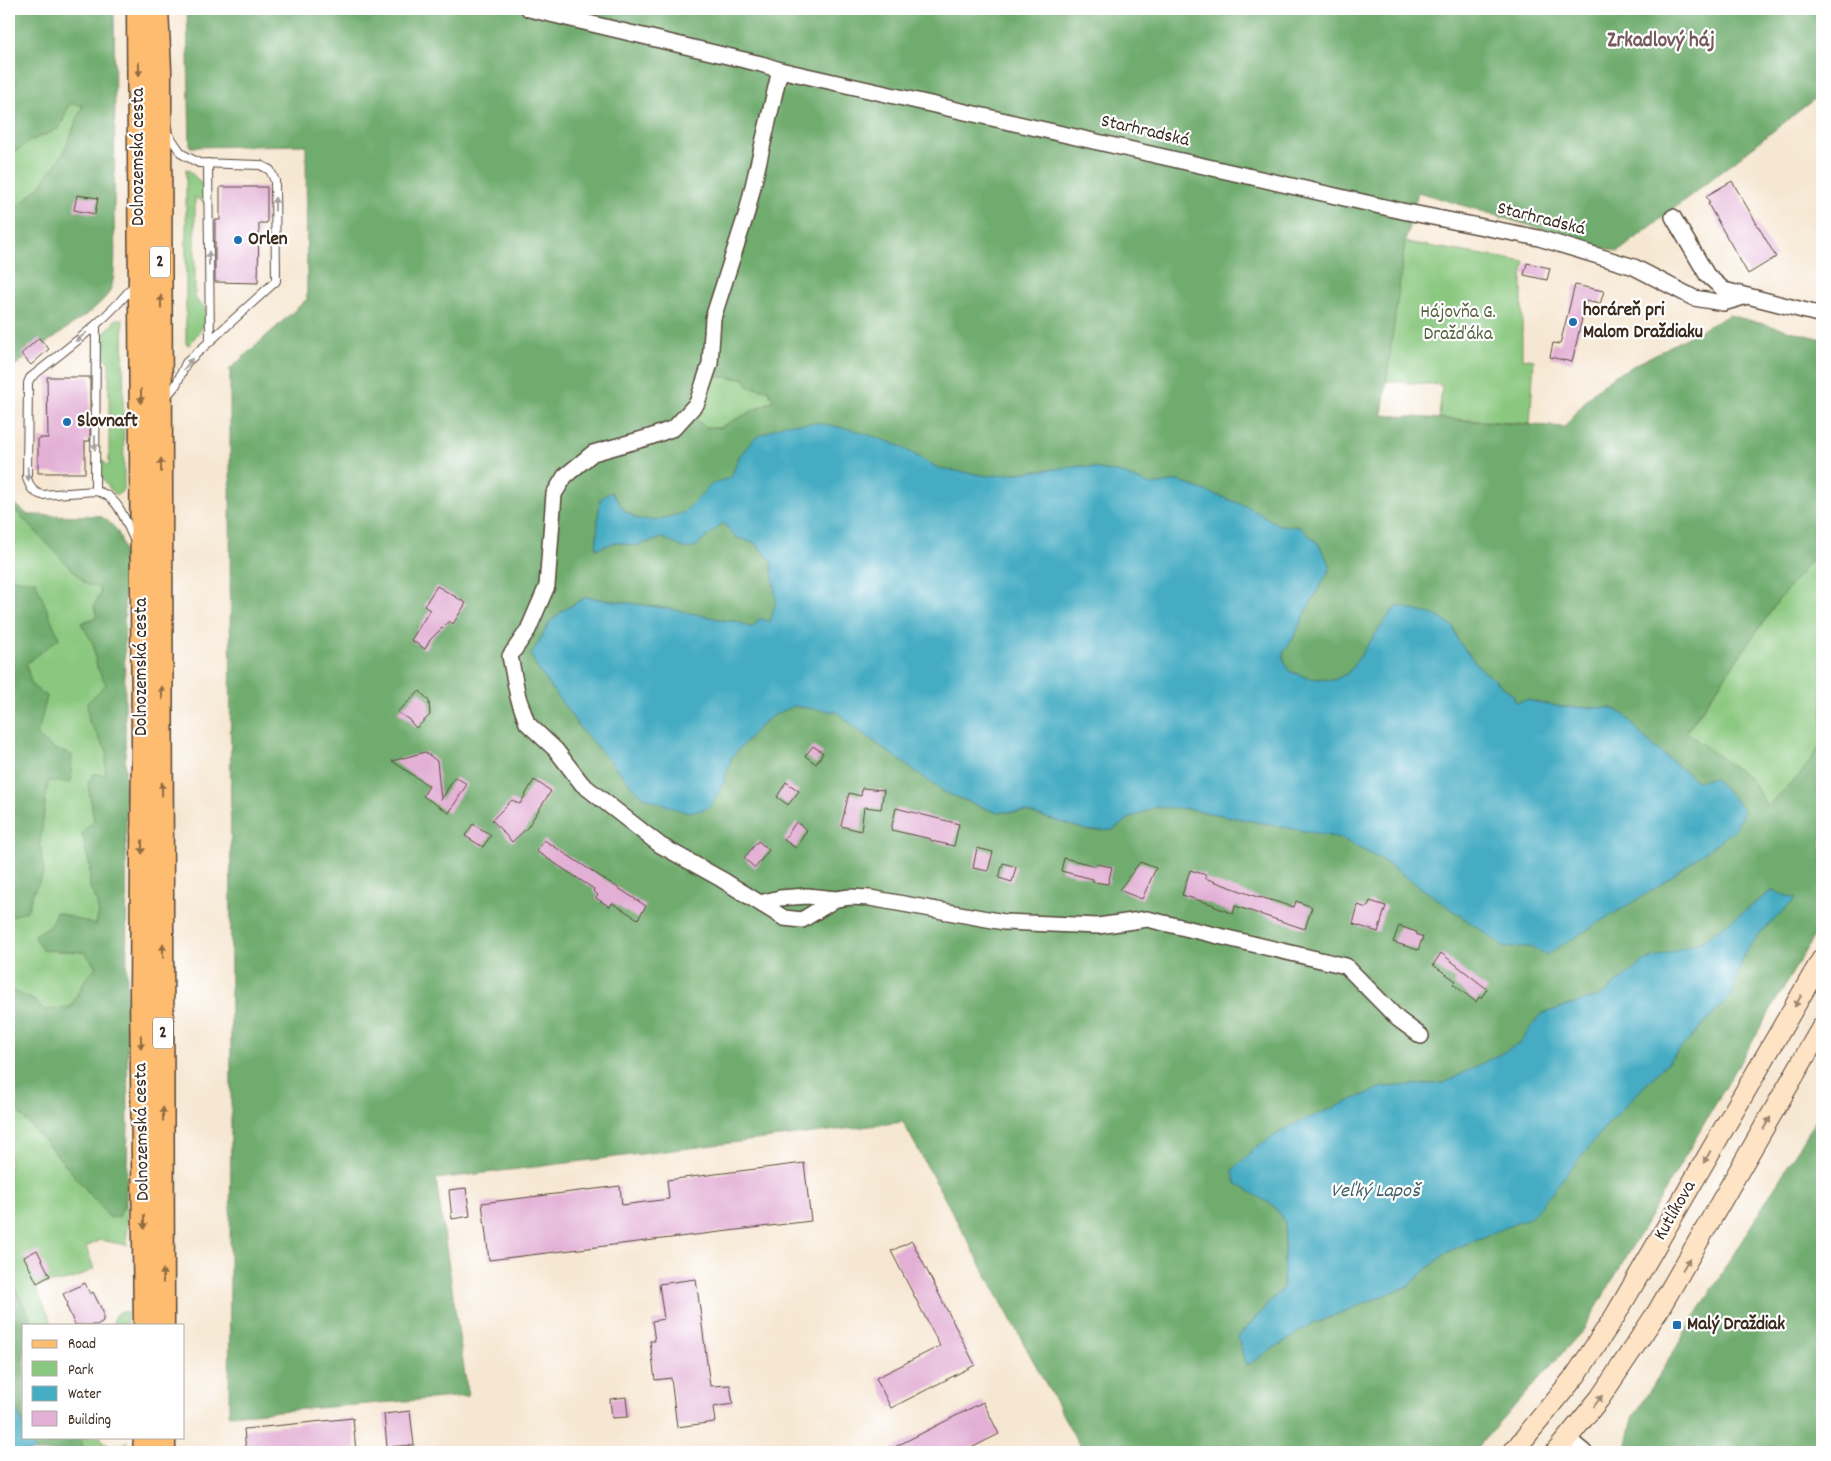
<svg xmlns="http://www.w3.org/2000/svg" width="1831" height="1461" viewBox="0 0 1831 1461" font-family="Dekko,sans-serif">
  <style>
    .green { fill: #8ac87f; stroke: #62794e }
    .forest { fill: #6fac6e; stroke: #556b46; fill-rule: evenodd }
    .water { fill: #44acc3; stroke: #406b70 }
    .building { fill: #e3b0d5 }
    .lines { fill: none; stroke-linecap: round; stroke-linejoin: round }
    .service-casing { stroke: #574639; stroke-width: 10 }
    .minor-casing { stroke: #574639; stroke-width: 18 }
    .secondary-casing { stroke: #574639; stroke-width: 22 }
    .primary-casing { stroke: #574639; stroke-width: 25 }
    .service { stroke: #fff; stroke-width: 8 }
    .minor { stroke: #fff; stroke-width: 15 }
    .secondary { stroke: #fee4c5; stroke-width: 20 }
    .primary { stroke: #fdbc6f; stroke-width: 22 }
    .oneway { fill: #926c42 }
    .oneway2 { fill: #a79f9a }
    .oneway3 { fill: #9c8772 }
    .poi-dot { fill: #1f6fb2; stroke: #fff; stroke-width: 2 }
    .labels { text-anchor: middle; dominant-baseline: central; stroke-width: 4.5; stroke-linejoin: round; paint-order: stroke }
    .shield { fill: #fff; stroke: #766a62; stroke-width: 1 }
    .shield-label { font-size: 18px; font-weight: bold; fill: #3b2a1e }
    .street-label { font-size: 19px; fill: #3b2a1e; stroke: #fff }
    .poi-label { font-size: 19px; font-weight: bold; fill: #3b2a1e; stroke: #fff; text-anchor: start }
    .park-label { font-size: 19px; fill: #576140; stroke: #fff }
    .water-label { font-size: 20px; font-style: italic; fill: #3f5e60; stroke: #fff }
    .quarter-label { font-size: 21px; font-weight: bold; fill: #76595e; stroke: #fff }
  </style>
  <rect width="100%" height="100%" fill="#fff"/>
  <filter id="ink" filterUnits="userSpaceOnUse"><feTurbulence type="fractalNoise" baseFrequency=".02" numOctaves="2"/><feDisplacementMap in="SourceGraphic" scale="10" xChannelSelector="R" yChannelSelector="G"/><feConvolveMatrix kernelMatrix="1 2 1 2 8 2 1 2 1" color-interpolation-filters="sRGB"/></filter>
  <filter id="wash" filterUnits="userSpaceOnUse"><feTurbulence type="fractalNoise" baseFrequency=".0096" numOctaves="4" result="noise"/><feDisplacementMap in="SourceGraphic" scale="20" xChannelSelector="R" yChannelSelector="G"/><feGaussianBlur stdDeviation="1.12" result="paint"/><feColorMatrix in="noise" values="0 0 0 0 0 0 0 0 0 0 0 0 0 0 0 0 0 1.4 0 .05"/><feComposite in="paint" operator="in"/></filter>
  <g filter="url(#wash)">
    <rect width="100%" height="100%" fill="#f6e7d2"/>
    <path class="green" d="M69,104H83L64,152L41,185L9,216V156L30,141L60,128Z
      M186,169L189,170L206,189V204L195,197V298L206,309L205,324L189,345L186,344Z
      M1405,242L1525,262L1522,276V358L1534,360L1530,424L1439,418L1442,385L1386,381Z
      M116,319H123L124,490L116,495C104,484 99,473 98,457L109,466V363L100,354L99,340Z
      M710,370L730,378H744L749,387L768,390L774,400L719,428L705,427L696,419L689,406L692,392L700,377Z
      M9,504L96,586L101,593L94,606L97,617L81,623L93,643L97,667L106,684L99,740L107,750L105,775L88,783L94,820L82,833L90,867V888L95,896L99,913L95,926L56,912L57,951L85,952L96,967L84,981L71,1007L45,1010L35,1001L9,989V917L27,911L34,891L44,873L40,843L42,817L54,749L37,736L47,696L32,686L26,664L16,580L9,571Z
      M1822,546V744L1800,775L1767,806L1750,779L1686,733L1778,601Z
      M9,1102L51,1148L123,1209L126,1199L127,1245L100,1240L86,1247L94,1269L73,1279L35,1286L53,1325H34L9,1277Z
      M120,1312H127V1325H113L114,1316Z
      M80,1437H101L102,1441L115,1447L128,1441V1452H84Z"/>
    <path class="forest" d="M9,9H114C115,77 115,144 114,212C114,231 117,272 111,288C107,298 98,305 91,311L13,367L9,372V216L41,185L64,152L83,105L69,104L60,128L30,141L9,156Z
      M187,9H1822V93L1618,252L1418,192L1405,242L1382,415L1565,427L1591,394L1612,377L1729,315L1822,339V546L1778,601L1686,732L1750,779L1767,806L1800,775L1822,744V922L1584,1329L1473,1452H1083L903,1122L436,1179L468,1396L229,1415L231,1106L230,369L307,299L306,145L190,147ZM709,370L718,377L744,378L749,387L768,390L774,400L719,428L705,427L696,419L689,406L692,392L700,377ZM898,445L938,468L989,476L1083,466L1121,473L1151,485L1179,481L1248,507L1279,525L1299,527L1318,543L1331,567L1308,608L1294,637L1283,653V658L1289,671L1308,678L1334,680L1348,673L1392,611L1399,606L1436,616L1453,627L1458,641L1480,668L1513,695L1516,702L1527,700L1562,707L1611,708L1625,715L1646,740L1697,781L1546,955L1532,947H1506L1382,860L1340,838L1189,809L1155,807L1130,818L1113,830L1090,831L1026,812H995L944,792L858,730L838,712L793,706L771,717L761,725L732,757L724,782L689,812L646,798L638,792L583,732L537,668L531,655L550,622L562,611L586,597L671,609L728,621H736L752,628L770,622L776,601L771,561L755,543L735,537L723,523L695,547L663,538L634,546L617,542L596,549L600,499L611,492L625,511L638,519L658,520L683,513L712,484L731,478L740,455ZM1772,891L1795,899L1758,935L1744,954L1731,996L1609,1123L1531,1216L1447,1252L1408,1286L1310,1325L1246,1366L1238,1337L1283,1288L1285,1223L1274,1206L1383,1087L1444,1083L1519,1044L1542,1014L1602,995L1643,962L1703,941Z
      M9,494L15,504L28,515L100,516C127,531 123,551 124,577L128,1126L126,1199L119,1217L110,1218L51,1148L9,1102V989L35,1001L45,1010L71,1007L84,981L96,967L85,952L42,950L34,935L50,926L56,912L96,925L99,913L95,896L90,888V867L82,833L94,820L88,783L93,774L105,775L107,750L89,722L87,703L106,684L97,667L93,643L81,623L97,617L94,606L101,592L96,586L87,585L9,504Z
      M9,571L16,580L35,581L59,638L26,664L32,686L47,696L37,736L54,749L72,755L71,783L48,781L40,843L44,873L34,891L27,911L9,917Z
      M1822,1110V1452H1625L1633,1418Z
      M9,1277L34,1325H24V1425L9,1397Z
      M30,1437H80L84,1452H35L33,1444Z"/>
    <path class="water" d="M819,423L858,431L898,445L938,468L989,476L1083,466L1121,473L1151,485L1179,481L1248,507L1279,525L1299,527L1318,543L1331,567L1308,608L1294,637L1283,653V658L1289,671L1308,678L1334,680L1348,673L1392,611L1399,606L1436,616L1453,627L1458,641L1480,668L1513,695L1516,702L1527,700L1562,707L1611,708L1625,715L1646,740L1697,781L1714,778L1744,810L1736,829L1656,888L1546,955L1532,947L1506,948L1382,860L1340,838L1189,809L1155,807L1130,818L1113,830L1090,831L1026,812H995L944,792L858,730L837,712L793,706L771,717L761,725L732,757L724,782L712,804L704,810L689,812L682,811L646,798L638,792L583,732L537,668L531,655L550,622L562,611L586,597L671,609L728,621H736L752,628L760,618L770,622L776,601L771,561L755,543L735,537L723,523L695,547L685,549L663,538L634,546L617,542L596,549L600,499L611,492L625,511L637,519L658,520L683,513L712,484L731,477L740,455L755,438L784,424Z
      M1772,891L1796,899L1758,935L1744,954L1731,996L1609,1123L1531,1217L1447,1252L1408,1286L1310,1325L1246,1366L1238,1337L1283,1288L1285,1223L1274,1206L1235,1183L1233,1170L1256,1147L1290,1126L1383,1087L1444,1083L1519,1044L1541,1014L1602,995L1643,962L1703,941Z
      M9,1397L24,1425V1437H30L33,1444L35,1452H9Z"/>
    <g id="blocks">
      <path class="building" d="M1732,181L1776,257L1748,274L1708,204L1710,203L1706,196Z
        M220,187H267V223H259L258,283L215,282V220H220Z
        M77,195L98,198L95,214L74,210Z
        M1527,263L1550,268L1547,280L1524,275Z
        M1575,285L1604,291L1600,304L1586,301L1572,362L1550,357L1553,343L1560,344Z
        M39,338L49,349L31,365L21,354Z
        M47,377H90V441H85V473H38V438H48Z
        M437,586L466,603L453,624L449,621L430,640L425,649L411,640L430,610L424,606Z
        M420,691L429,701L430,715L416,728L408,719L397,712Z
        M813,746L823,753L816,764L805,756Z
        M425,752L437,761L441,800L455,777L467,784L449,813L423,796L429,786L392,761Z
        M534,780L551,791L527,828L512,842L492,820L512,800L520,804Z
        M786,782L799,791L788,805L777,797Z
        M862,788L884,790L881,809L864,807L861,831L841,826L849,793L861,796Z
        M896,808L959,824L954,846L931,841V839L891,830Z
        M796,822L807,830L796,848L784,840Z
        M473,824L491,835L483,847L465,836Z
        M544,840L646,906L638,919L612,903L610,907L596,898L598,895L593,891L594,889L536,851Z
        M758,841L769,850L755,868L744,858Z
        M977,848L993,852L988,871L973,868Z
        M1064,858L1096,866V864L1112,867L1108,884L1093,882V879L1061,871Z
        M1140,862L1156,868L1142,899L1119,890Z
        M1003,863L1016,867L1012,882L999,878Z
        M1190,870L1206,875L1205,878L1260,898V897L1294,907L1296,901L1312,907L1305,929L1235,906L1233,914L1213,906L1214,905L1182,895Z
        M1370,901L1386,906L1378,932L1353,924L1358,905L1367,908Z
        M1399,926L1417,932L1416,934L1423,937L1418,950L1393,942Z
        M1441,953L1487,989L1481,998L1479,997L1476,1002L1453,984L1456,981L1433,965Z
        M804,1163L811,1221L489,1260L482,1203L620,1186L622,1205L669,1199L667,1180Z
        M466,1188L470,1216L452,1219L449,1190Z
        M912,1241L975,1365L891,1408L876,1378L940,1346L891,1251Z
        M37,1250L50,1276L37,1283L24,1257Z
        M696,1279L710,1386L730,1385L733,1404L713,1407L715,1422L677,1427L671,1378L655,1380L650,1341H655L652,1321L664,1319L659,1284Z
        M85,1283L90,1294L93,1292L103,1312V1321L97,1325H75L66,1305L68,1304L63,1294Z
        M626,1397L628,1417L612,1418L610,1399Z
        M983,1402L999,1434L963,1452H885Z
        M410,1411L414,1445L387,1447L384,1414Z
        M353,1418L356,1452H246L244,1429Z"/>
    </g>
  </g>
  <g filter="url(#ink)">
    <use href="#blocks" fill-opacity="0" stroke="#574639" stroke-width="1"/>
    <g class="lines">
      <g class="service-casing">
        <path id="service" d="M208,163L210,342
          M134,285C105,322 66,349 30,378L28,383L27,478C30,487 32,492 42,495L95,491C118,494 125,521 134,539
          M165,398L176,385L186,363L276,281L275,181L270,170L260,165L199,163L182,154L166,131
          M95,491L96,325"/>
      </g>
      <g class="minor-casing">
        <path id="minor" d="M529,9L761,64L780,70L1402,211L1539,238L1634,267L1694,298L1723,303L1747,296
          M780,70L747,212L713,318L710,364L697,403L674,428L650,437L593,453L565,476L554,494L547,586L528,630L510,656L518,697L527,723L556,750L582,784L660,845L721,879L784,918L802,920L836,899L850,897L870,898L1004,922L1098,926L1147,919L1346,966L1398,1019L1421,1036
          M1673,217L1707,275L1724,290L1822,315
          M760,903L780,898L807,896L836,899
          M1567,1438L1584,1452"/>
      </g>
      <g class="secondary-casing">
        <path id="secondary" d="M1513,1452L1576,1375L1615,1316L1822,959
          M1556,1452L1600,1398L1658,1311L1822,1027"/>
      </g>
      <g class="primary-casing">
        <path id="primary" d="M138,9L143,739L141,993L145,1325
          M157,9L160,70L163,1325
          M164,1437V1452
          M144,1452L145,1437"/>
      </g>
      <use href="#service" class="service"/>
      <use href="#minor" class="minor"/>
      <use href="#secondary" class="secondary"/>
      <use href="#primary" class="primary"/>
    </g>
    <defs><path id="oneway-solid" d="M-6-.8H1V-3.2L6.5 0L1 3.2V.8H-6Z" transform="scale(1.25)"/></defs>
    <g class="oneway">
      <use href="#oneway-solid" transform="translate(139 69) rotate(89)"/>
      <use href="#oneway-solid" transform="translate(161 302) rotate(-90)"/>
      <use href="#oneway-solid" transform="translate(141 396) rotate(90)"/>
      <use href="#oneway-solid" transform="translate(161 465) rotate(-90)"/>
      <use href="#oneway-solid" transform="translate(162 693) rotate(-90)"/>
      <use href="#oneway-solid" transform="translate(162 789) rotate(-91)"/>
      <use href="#oneway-solid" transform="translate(142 847) rotate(91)"/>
      <use href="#oneway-solid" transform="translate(163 951) rotate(-90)"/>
      <use href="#oneway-solid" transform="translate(141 1042) rotate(89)"/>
      <use href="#oneway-solid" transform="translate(163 1114) rotate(-90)"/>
      <use href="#oneway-solid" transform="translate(144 1222) rotate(89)"/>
      <use href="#oneway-solid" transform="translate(163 1276) rotate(-90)"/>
    </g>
    <g class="oneway2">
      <use href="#oneway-solid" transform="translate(275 204) rotate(-90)"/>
      <use href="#oneway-solid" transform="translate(209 258) rotate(-90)"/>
      <use href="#oneway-solid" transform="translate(81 337) rotate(141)"/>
      <use href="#oneway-solid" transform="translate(188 364) rotate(-52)"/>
      <use href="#oneway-solid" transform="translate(95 443) rotate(90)"/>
      <use href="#oneway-solid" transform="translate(28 474) rotate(86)"/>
    </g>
    <g class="oneway3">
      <use href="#oneway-solid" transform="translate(1798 1001) rotate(120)"/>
      <use href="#oneway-solid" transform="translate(1767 1123) rotate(-60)"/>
      <use href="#oneway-solid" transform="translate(1707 1157) rotate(120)"/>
      <use href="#oneway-solid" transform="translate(1686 1264) rotate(-59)"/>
      <use href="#oneway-solid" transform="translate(1598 1401) rotate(-53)"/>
    </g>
  </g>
  <g class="poi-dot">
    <circle cx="238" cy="240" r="5"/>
    <circle cx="1573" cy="322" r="5"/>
    <circle cx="67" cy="422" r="5"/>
    <rect x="1672" y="1320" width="10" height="10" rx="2.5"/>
  </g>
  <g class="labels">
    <g class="shield">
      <rect x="150" y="246.5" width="20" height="31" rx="4"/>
      <rect x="153" y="1017.5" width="20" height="31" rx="4"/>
    </g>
    <g class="shield-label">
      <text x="160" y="262">2</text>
      <text x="163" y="1033">2</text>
    </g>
    <g class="street-label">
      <text transform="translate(1145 132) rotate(13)">Starhradská</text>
      <text transform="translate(139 157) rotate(-90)">Dolnozemská cesta</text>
      <text transform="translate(1541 220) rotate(14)">Starhradská</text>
      <text transform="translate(142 667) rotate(-90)">Dolnozemská cesta</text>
      <text transform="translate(143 1132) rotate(-91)">Dolnozemská cesta</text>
      <text transform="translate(1676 1211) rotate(-60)">Kutlíkova</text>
    </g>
    <g class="poi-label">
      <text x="248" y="240">Orlen</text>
      <text x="1583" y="311">horáreň pri<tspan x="1583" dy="22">Malom Draždiaku</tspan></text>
      <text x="77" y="422">Slovnaft</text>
      <text x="1687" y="1325">Malý Draždiak</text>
    </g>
    <g class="park-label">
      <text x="1458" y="313">Hájovňa G.<tspan x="1458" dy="22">Dražďáka</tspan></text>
    </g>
    <g class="water-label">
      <text x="1375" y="1192">Veľký Lapoš</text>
    </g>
    <g class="quarter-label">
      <text x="1661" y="42">Zrkadlový háj</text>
    </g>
  </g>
  <rect width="1831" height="1461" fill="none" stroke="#fff" stroke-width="30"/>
  <rect x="22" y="1324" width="162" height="115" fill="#ffffff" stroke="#b1aaa5"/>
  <rect x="32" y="1340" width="25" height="8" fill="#fdbc6f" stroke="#b1aaa5"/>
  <text x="68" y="1348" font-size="15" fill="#3b2a1e">Road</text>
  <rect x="32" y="1361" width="25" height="15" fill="#8ac87f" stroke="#b1aaa5"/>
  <text x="68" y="1374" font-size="15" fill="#3b2a1e">Park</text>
  <rect x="32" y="1386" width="25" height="15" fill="#44acc3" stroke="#b1aaa5"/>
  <text x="68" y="1398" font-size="15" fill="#3b2a1e">Water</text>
  <rect x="32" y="1411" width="25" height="15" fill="#e3b0d5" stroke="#b1aaa5"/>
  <text x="68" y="1424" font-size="15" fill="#3b2a1e">Building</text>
</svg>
